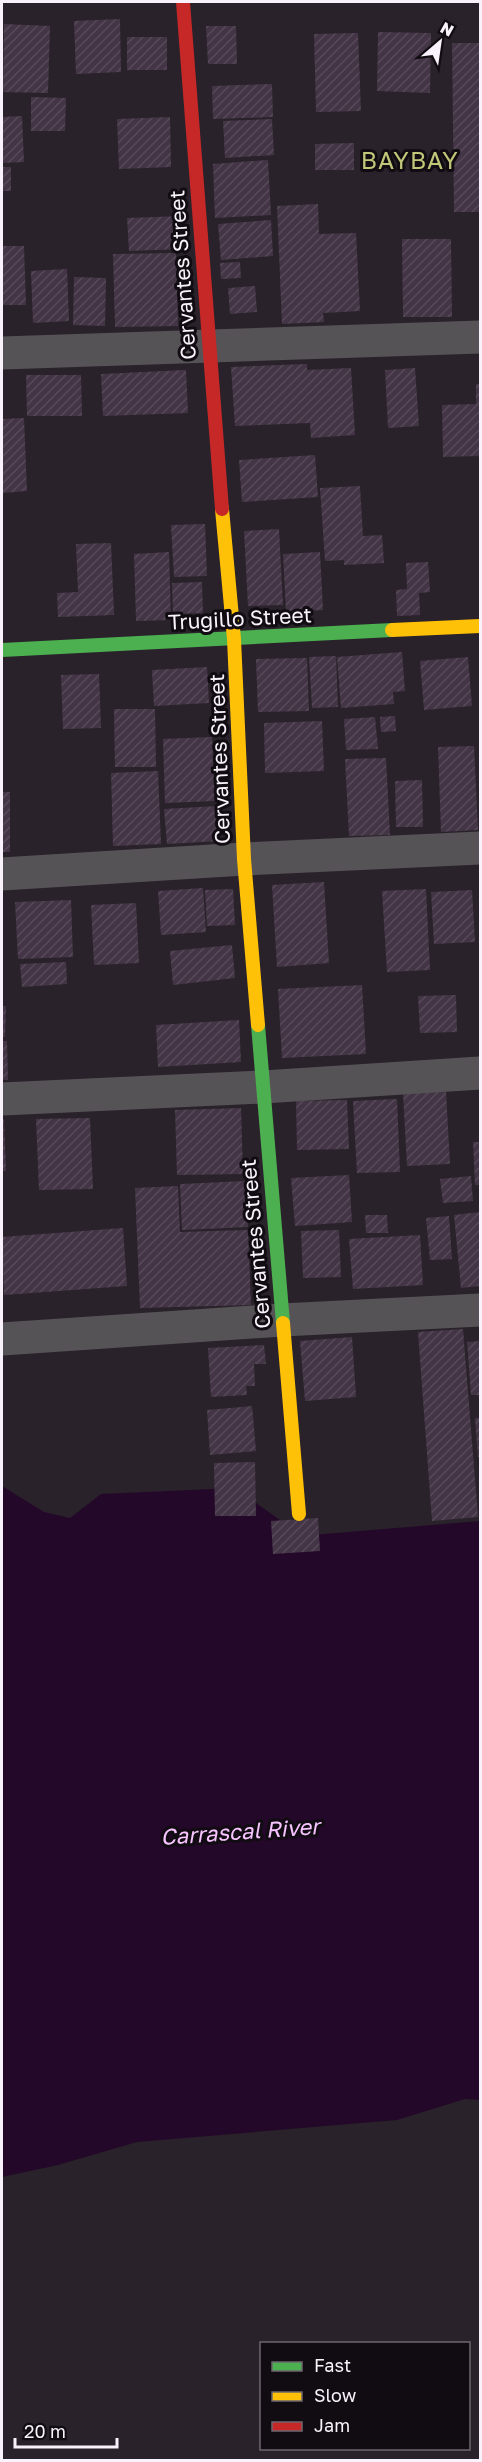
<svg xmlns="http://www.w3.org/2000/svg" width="482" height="2462" viewBox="0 0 482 2462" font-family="'Golos Text',sans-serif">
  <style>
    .water { fill: #240829 }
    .building { fill: url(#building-hatch) }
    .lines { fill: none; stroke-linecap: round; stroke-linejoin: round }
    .street { stroke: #565356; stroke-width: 33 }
    .fast { stroke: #4caf50; stroke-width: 14 }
    .slow { stroke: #ffc107; stroke-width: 14 }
    .jam { stroke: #c62828; stroke-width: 14 }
    .labels { text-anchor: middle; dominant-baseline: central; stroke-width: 6; stroke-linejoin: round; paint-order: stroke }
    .street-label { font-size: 21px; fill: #f9f1fb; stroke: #110b12 }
    .water-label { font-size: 22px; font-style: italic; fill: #f7c4ff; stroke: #110b12 }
    .quarter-label { font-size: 24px; letter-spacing: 1.5px; fill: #c1c679; stroke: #110b12 }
  </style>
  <defs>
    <pattern id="building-hatch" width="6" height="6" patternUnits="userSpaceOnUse" patternTransform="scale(1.5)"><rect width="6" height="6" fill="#443546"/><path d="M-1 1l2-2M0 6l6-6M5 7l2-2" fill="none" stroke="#564958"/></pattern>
  </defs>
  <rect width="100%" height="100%" fill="#29222a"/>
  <path class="water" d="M2,1486L44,1512L70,1518L101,1494L235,1488L287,1525L312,1535L480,1521V2100L465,2099L397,2120L137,2142L58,2165L2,2177Z"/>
  <path class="building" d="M120,19L121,72L76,74L74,21Z
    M4,24L50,26L48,93L3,92Z
    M206,26H236L237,64H208Z
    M378,32L431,33L430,93L377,91Z
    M358,33L361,111L316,112L314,34Z
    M127,37H167V70H127Z
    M452,43H480V212H454Z
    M272,84L273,117L213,119L212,86Z
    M31,97L66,98L65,131H31Z
    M22,116L24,162L2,163V117Z
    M170,117L171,167L119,169L117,119Z
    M272,119L274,155L225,158L223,121Z
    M354,143V170H315V144Z
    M268,160L271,215L215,218L213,164Z
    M2,167H11V191H2Z
    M318,204L319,234L356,233L360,311L323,313L324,322L282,324L277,206Z
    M182,216L183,249L129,251L127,218Z
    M271,220L273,256L221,260L218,224Z
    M402,239H451L452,317H403Z
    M2,246H24L26,305H2Z
    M176,253L178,326L115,327L113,254Z
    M240,262L241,278L221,279L220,263Z
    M67,269L69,321L33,323L31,271Z
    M74,277L106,278L105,326L73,325Z
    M255,286L257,312L230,314L228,288Z
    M307,364V370L351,368L355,435L311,438L310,423L235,426L231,367Z
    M415,368L419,426L388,428L385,370Z
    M186,370L188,413L103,416L101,374Z
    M26,375H81L82,416H27Z
    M476,384H480V456L443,457L442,405L476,404Z
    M24,418L27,491L2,493V419Z
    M315,455L318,497L242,502L239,460Z
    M360,486L363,536L382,535L384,563L344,565V560L325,561L320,488Z
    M205,524L207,576L174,577L171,525Z
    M279,529L283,605L248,606L244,531Z
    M111,543L114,615L58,617L57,593L78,592L76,544Z
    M169,552L171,620L136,621L134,554Z
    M320,552L323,610L286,612L283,554Z
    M428,562L430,592L419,593L420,615L397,616L396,590L407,589L406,563Z
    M202,582L203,613L173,614L172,583Z
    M402,652L405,691L393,692L394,704L341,708L337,657Z
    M336,656L338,707L312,708L309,657Z
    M468,657L472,706L424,710L420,661Z
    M307,658L309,711L258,712L256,659Z
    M207,667L209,703L154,706L152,670Z
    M99,674L101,728L63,729L61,675Z
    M114,709H155L156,767H115Z
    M395,716L396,731L381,732L380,717Z
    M375,717L378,749L346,750L344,719Z
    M322,721L324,771L265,773L264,723Z
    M212,737L215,801L165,803L163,739Z
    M474,746L478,830L441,832L438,747Z
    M386,758L390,835L349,836L345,759Z
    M158,771L161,844L113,846L111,773Z
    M422,780L423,827H396L395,781Z
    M2,792H10V852H2Z
    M217,806L219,841L167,844L164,809Z
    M324,882L329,963L277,967L272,885Z
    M203,888L206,932L161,935L158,891Z
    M233,889L235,925L207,926L205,890Z
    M426,889L430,970L387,972L382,891Z
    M472,890L475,942L434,944L431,892Z
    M71,900L73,957L18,959L15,902Z
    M136,903L139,963L94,965L91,905Z
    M232,945L235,978L173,985L170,951Z
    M66,962L67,984L22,987L20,964Z
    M362,985L366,1054L282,1058L278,989Z
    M456,995L457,1032L420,1033L418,996Z
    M2,1006H6L5,1037H2Z
    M239,1020L241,1062L158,1067L156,1025Z
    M2,1041H7L8,1080H2Z
    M446,1091L450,1164L407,1166L403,1093Z
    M397,1099L400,1172L357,1173L353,1101Z
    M347,1100L349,1149L297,1150L296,1101Z
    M241,1108L243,1174L177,1175L175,1110Z
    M90,1118L93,1189L39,1190L36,1119Z
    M2,1119H4L6,1171H2Z
    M473,1142H480V1185H475Z
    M349,1175L352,1222L295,1226L291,1178Z
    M471,1176L473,1201L443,1203L440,1179Z
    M246,1181L248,1227L182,1230L180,1184Z
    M178,1186L180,1232L248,1230L251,1305L140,1308L135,1188Z
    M480,1212V1286L461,1288L454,1215Z
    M365,1215H387L388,1233H366Z
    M449,1216L452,1259L430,1260L426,1218Z
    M123,1228L127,1286L4,1295L2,1237Z
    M339,1230L341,1277L303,1278L301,1231Z
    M420,1235L423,1285L353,1289L349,1239Z
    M463,1329L478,1517L432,1521L418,1332Z
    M352,1337L356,1397L305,1401L300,1341Z
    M480,1341V1395H471L467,1342Z
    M264,1345L266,1364H254L255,1386H246L247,1395L211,1397L208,1348Z
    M252,1406L256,1451L210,1455L207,1410Z
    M475,1418H480V1457H478Z
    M255,1462L256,1516H215L214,1463Z
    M318,1518L320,1551L273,1554L271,1521Z"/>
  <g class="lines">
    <path class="street" d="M2,353L480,337
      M2,874L244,859L480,848
      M2,1099L263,1087L480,1073
      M2,1339L282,1320L480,1310"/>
    <path class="fast" d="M2,650L392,630
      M258,1025L283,1323"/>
    <path class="slow" d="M222,509L234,639L244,859L258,1025
      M392,630L480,626
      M283,1323L299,1514"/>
    <path class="jam" d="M183,2L222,509"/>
  </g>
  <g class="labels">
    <g class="street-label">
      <text transform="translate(182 275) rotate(-94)">Cervantes Street</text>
      <text transform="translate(240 618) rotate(-3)">Trugillo Street</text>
      <text transform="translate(219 759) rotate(-92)">Cervantes Street</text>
      <text transform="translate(255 1244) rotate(-95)">Cervantes Street</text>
    </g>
    <g class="water-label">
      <text transform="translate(240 1831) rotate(-4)">Carrascal River</text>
    </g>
    <g class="quarter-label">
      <text x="410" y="159">BAYBAY</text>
    </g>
  </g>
  <rect width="482" height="2462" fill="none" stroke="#f9f1fb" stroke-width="6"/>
  <rect x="260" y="2342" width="210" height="108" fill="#110b12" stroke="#6e676f" stroke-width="1.5"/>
  <rect x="272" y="2362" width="30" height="9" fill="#4caf50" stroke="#6e676f" stroke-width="1.5"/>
  <text x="314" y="2372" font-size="18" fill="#f9f1fb">Fast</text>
  <rect x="272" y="2392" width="30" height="9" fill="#ffc107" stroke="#6e676f" stroke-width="1.5"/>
  <text x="314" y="2402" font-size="18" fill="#f9f1fb">Slow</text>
  <rect x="272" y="2422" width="30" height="9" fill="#c62828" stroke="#6e676f" stroke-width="1.5"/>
  <text x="314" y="2432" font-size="18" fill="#f9f1fb">Jam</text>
  <g transform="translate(440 42) rotate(29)" stroke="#110b12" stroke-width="4.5" paint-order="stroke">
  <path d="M0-4.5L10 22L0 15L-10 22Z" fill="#f9f1fb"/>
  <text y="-9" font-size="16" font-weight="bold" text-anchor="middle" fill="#f9f1fb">N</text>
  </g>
  <path d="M15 2438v9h102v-9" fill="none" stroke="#f9f1fb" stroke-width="3"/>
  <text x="24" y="2438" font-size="18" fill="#f9f1fb" stroke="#110b12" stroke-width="4.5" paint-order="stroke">20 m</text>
</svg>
